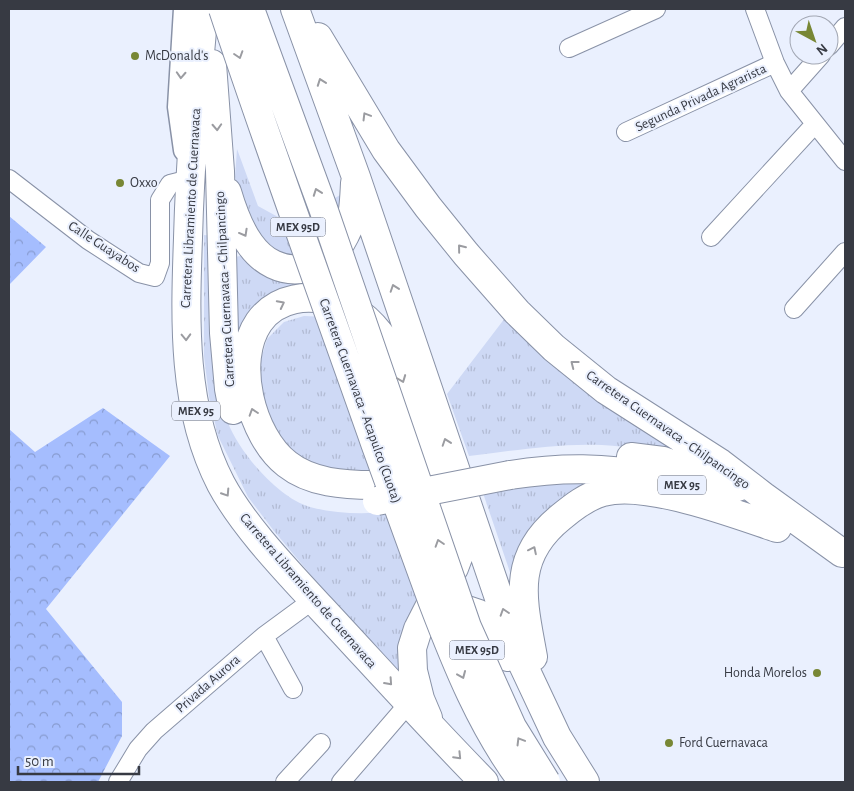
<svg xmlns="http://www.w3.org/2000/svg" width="854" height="791" viewBox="0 0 854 791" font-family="'Alegreya Sans',sans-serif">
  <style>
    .grass { fill: url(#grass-tufts) }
    .forest { fill: url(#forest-crowns) }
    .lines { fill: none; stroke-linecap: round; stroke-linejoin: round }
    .minor-casing { stroke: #8992a7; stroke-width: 20 }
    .tertiary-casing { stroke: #8992a7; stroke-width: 25 }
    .primary-casing { stroke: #8992a7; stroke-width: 30 }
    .minor { stroke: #fff; stroke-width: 18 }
    .tertiary { stroke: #fff; stroke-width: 22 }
    .primary { stroke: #fff; stroke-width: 28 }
    .primary-bridge-casing { stroke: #8992a7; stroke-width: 30; stroke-linecap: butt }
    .motorway-bridge-casing { stroke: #8992a7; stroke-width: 30; stroke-linecap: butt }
    .primary-bridge { stroke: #fff; stroke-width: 28 }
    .motorway-bridge { stroke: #fff; stroke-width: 28 }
    .oneway { stroke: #9b9ca1 }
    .poi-dot { fill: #788735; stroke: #eaf0fe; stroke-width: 2 }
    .labels { text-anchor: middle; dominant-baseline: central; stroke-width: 4; stroke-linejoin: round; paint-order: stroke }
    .shield { fill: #eaf0fe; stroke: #6d717b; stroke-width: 1 }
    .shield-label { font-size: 12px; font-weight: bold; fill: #373a43 }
    .poi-label { font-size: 14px; fill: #373a43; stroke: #eaf0fe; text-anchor: start }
    .street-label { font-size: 14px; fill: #373a43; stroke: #eaf0fe }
  </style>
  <defs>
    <pattern id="grass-tufts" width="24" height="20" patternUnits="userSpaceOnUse" patternTransform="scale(1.25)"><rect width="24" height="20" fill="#ced9f5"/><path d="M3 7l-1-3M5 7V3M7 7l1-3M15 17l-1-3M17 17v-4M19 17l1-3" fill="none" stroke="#b2bbd3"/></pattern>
    <pattern id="forest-crowns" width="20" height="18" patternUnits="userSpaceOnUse" patternTransform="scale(1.25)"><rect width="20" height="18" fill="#a5bdfe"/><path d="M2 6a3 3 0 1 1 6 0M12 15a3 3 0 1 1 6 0" fill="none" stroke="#879bcf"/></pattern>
  </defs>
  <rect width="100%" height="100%" fill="#eaf0fe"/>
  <path class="grass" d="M237,149L258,206L289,223L344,193L343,215L321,251L281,258L258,238L242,205L235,177Z
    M204,235L213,236L222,401C224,408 226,416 228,423C240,453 278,498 310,507C337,514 362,514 389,512L421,588L410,614L400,643L399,671L342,612L274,531L248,497L218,436L209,397L204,356Z
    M245,255L317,279L287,288L235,349L230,258Z
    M304,316L327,317L350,325L422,464L352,475L313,465L289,450L270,422L259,381L261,359L267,339L284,322Z
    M505,318L646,430L685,458C658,453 630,446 602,445C557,443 513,451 469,456L447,394Z
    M610,479L514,584L483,493L529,485Z"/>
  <path class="forest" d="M9,216L46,247L9,285Z
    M103,408L170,456L46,609L122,702V736L98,782H9V429L35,452Z"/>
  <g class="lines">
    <g class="minor-casing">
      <path id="minor" d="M755,9L775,63L789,91L845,161
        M829,46L845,27
        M569,48L656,9
        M789,91L821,55
        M626,132L775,63
        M9,179L88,240L139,273L155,277L160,263V200L170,184L190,179
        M711,237L815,124
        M794,309L845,252
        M264,636L293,689
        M118,782L138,749L154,731L264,636L313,600
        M285,782L321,743
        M341,782L409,703"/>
    </g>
    <g class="tertiary-casing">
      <path id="tertiary" d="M185,9L179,107L185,150"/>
    </g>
    <g class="primary-casing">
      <path id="primary" d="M204,9C197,85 190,161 188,238C185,321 182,409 221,484C244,527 288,572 321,608C375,666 428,725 484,782
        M295,9L356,177L518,654L557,737L585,782
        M318,37L386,150L428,207L466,254L517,312L554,348L606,390L720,463L763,496L842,553
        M212,64L220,171L224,333L229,389L233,410
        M227,192C232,209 239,229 250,244C277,282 325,276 345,235C354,218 354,202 355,183
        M631,457L663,461L738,487
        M510,475C561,467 605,467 655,477
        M374,485C344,485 311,483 287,464C251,436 232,361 259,322C277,297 309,293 337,303C342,304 347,305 351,308C361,314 372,324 379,333C392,349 398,369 406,388C416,414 426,440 436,466
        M418,629L443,580L454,568L460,552V537L451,506
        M533,657C523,601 510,558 561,517C573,507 587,496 603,492C646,480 735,514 777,528
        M428,718L420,699L413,671L412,648L418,629L430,618L447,609H464L479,614L508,657"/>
    </g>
    <use href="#minor" class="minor"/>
    <use href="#tertiary" class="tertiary"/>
    <use href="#primary" class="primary"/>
    <g class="primary-bridge-casing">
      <path id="primary-bridge" d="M377,501L510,475"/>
    </g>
    <g class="motorway-bridge-casing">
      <path id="motorway-bridge" d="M223,9C271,154 324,298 375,443C394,495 413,547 432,600C456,663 482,728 523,782
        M250,9L323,208L467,627L512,727L546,782"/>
    </g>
    <use href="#primary-bridge" class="primary-bridge"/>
    <use href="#motorway-bridge" class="motorway-bridge"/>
  </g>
  <defs><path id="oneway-chevron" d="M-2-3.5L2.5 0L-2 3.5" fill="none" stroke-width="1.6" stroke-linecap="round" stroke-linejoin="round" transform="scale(1.25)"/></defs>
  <g class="oneway">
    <use href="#oneway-chevron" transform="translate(239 55) rotate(72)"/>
    <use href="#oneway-chevron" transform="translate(181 75) rotate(93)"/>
    <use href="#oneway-chevron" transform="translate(321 82) rotate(-110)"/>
    <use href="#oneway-chevron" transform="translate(366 116) rotate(-121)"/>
    <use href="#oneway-chevron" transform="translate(217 127) rotate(87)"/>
    <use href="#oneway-chevron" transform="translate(317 192) rotate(-110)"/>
    <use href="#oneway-chevron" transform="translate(244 233) rotate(61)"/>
    <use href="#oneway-chevron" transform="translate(461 248) rotate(-129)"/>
    <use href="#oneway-chevron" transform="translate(394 288) rotate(-109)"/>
    <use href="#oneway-chevron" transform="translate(281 304) rotate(-27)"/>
    <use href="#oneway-chevron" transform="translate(186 337) rotate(88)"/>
    <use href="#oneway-chevron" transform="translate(574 364) rotate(-142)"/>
    <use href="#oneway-chevron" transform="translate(402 379) rotate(69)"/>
    <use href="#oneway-chevron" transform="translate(253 412) rotate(-108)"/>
    <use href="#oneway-chevron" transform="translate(446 442) rotate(-109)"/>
    <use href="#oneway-chevron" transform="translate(226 493) rotate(57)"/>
    <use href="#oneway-chevron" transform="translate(439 543) rotate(-108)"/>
    <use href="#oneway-chevron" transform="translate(533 550) rotate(-64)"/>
    <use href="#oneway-chevron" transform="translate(504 612) rotate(-108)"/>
    <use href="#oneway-chevron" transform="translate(462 675) rotate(67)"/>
    <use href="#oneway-chevron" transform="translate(389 682) rotate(48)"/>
    <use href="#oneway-chevron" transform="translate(520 741) rotate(-121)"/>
    <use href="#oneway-chevron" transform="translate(458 756) rotate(46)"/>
  </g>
  <g class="poi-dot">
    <circle cx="135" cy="56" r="5"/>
    <circle cx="120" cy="183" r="5"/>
    <circle cx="817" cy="673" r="5"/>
    <circle cx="669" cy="743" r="5"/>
  </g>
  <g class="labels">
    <g class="shield">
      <rect x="270.5" y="217.5" width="55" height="19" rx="4"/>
      <rect x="172" y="401.5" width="48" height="19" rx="4"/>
      <rect x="658" y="475.5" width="48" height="19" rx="4"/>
      <rect x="449.5" y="640.5" width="55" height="19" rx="4"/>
    </g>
    <g class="shield-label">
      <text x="298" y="227">MEX 95D</text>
      <text x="196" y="411">MEX 95</text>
      <text x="682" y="485">MEX 95</text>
      <text x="477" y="650">MEX 95D</text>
    </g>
    <g class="poi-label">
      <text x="145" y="56">McDonald's</text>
      <text x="130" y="183">Oxxo</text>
      <text x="807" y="673" text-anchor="end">Honda Morelos</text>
      <text x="679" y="743">Ford Cuernavaca</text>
    </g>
    <g class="street-label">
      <text transform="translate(701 98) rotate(-25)">Segunda Privada Agrarista</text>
      <text transform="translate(191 208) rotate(-87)">Carretera Libramiento de Cuernavaca</text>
      <text transform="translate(104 247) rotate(33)">Calle Guayabos</text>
      <text transform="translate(225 289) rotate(-93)">Carretera Cuernavaca - Chilpancingo</text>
      <text transform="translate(360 401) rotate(70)">Carretera Cuernavaca - Acapulco (Cuota)</text>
      <text transform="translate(668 430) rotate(35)">Carretera Cuernavaca - Chilpancingo</text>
      <text transform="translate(308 591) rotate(49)">Carretera Libramiento de Cuernavaca</text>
      <text transform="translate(208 684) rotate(-41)">Privada Aurora</text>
    </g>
  </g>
  <rect width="854" height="791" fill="none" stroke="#373a43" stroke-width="20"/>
  <g transform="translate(814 40) rotate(140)"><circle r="24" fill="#eaf0fe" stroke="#a2a7b3"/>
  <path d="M0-4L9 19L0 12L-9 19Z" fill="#788735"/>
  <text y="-8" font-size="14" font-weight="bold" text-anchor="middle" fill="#373a43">N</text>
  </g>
  <path d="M18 766v8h121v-8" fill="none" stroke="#373a43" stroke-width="2.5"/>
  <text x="25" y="766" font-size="15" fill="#373a43" stroke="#eaf0fe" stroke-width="4" paint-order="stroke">50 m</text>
</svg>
